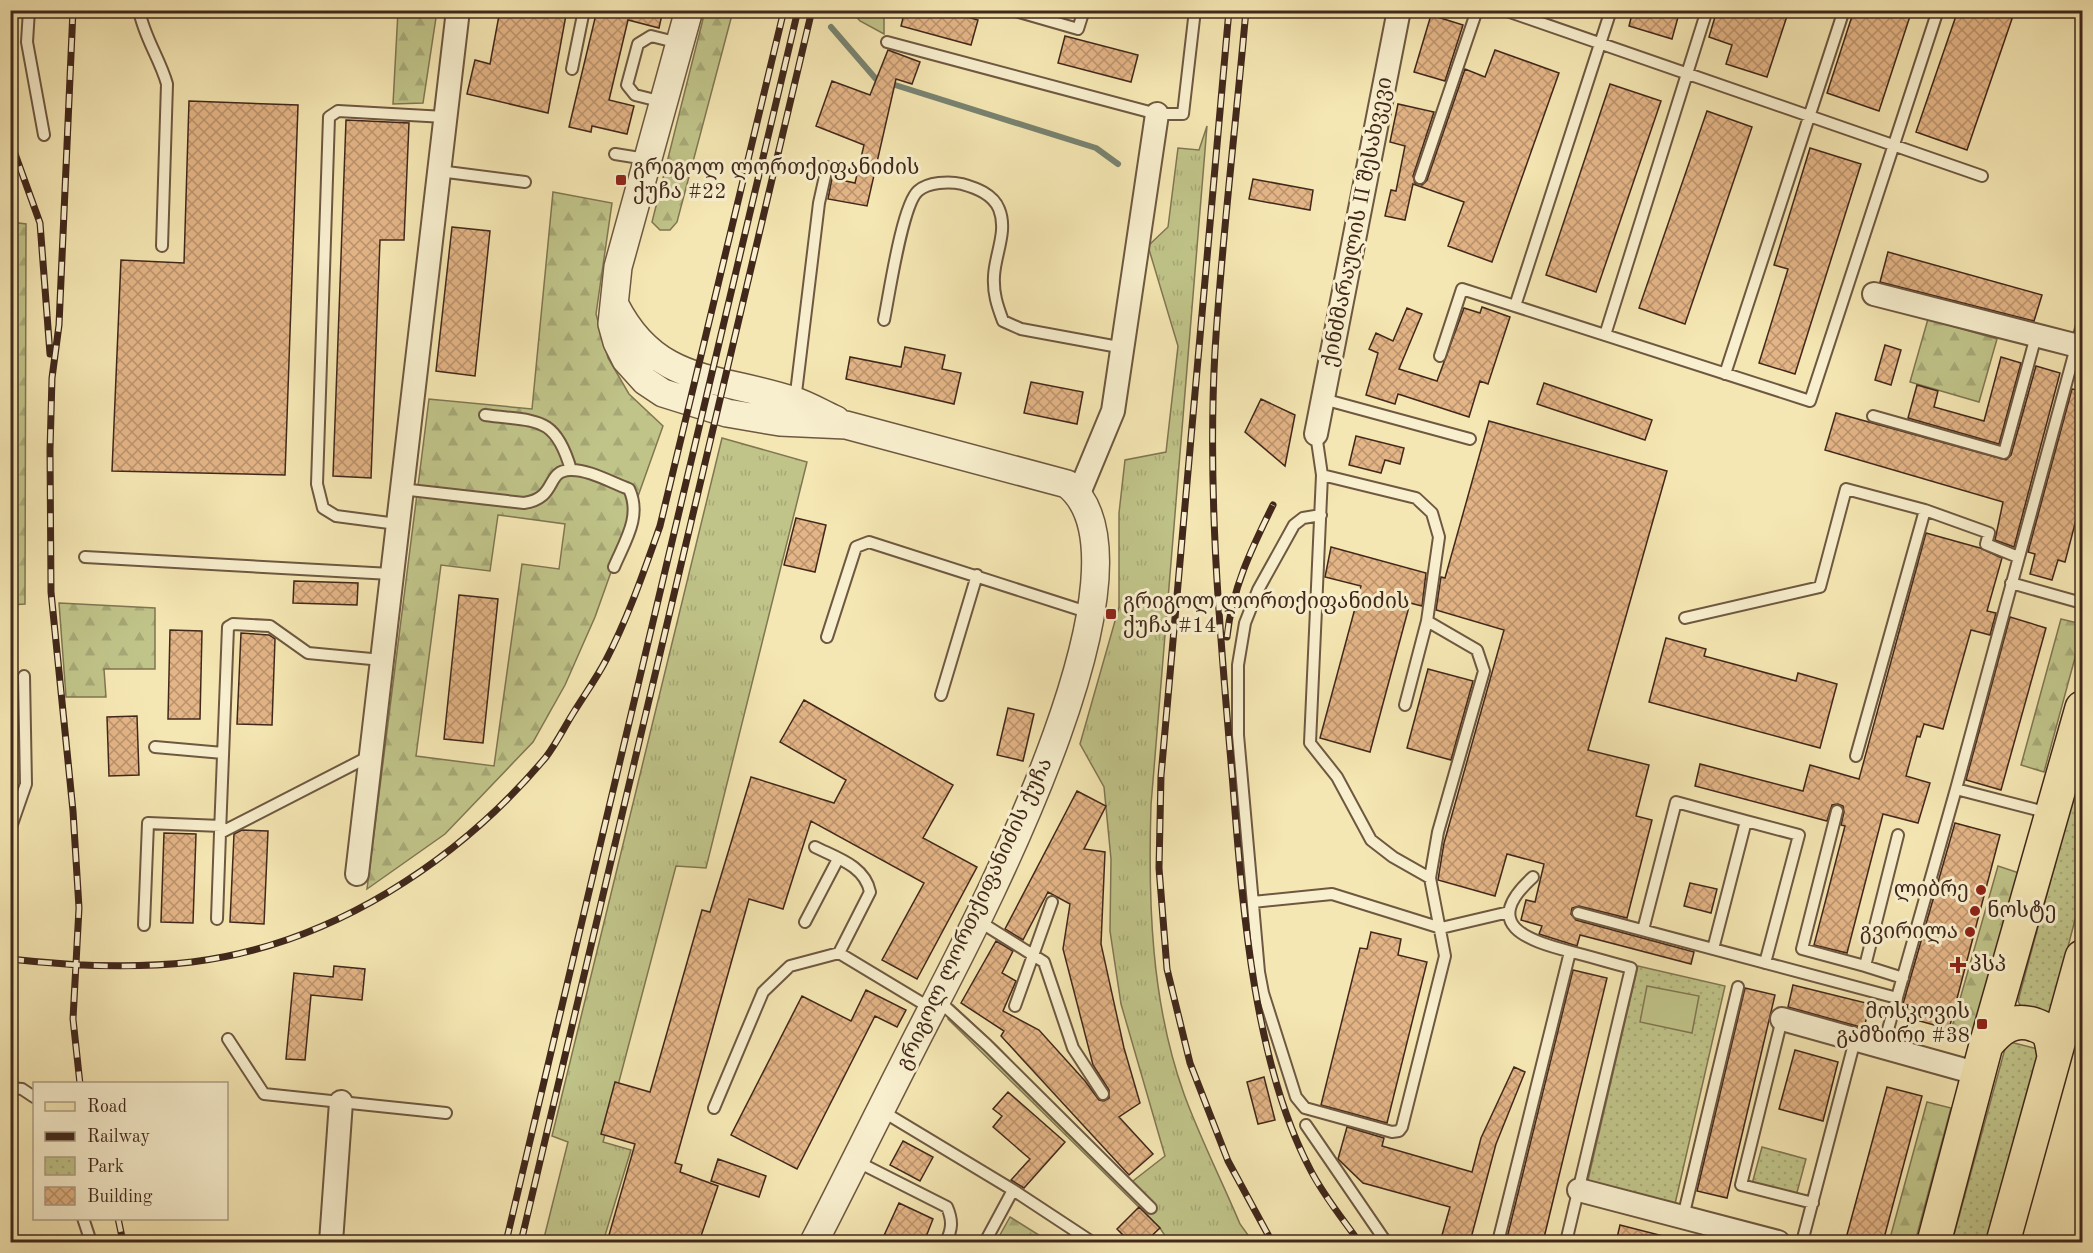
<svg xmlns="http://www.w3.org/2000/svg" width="2093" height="1253" viewBox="0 0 2093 1253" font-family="'Old Standard TT','Noto Serif Georgian',serif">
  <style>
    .grass { fill: url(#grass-tufts); stroke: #807652; stroke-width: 1.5 }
    .forest { fill: url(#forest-firs); stroke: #807652; stroke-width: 1.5; fill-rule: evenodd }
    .park { fill: url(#park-dots); stroke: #807652; stroke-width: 1.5 }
    .garden { fill: #c0c489; stroke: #807652; stroke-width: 1.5 }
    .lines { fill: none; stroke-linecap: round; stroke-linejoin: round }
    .stream { stroke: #788371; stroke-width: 6 }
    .building { fill: url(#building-cross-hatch); stroke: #41281b; stroke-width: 1.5 }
    .service-casing { stroke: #6e5841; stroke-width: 14 }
    .minor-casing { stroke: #6e5841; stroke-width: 26 }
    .tertiary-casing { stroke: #6e5841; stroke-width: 30 }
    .primary-casing { stroke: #41281b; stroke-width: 36 }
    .service { stroke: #f8efce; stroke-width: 10 }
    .minor { stroke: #f8efce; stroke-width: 22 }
    .tertiary { stroke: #f8efce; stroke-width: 27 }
    .primary { stroke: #f5e7b3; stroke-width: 33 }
    .rail-casing { stroke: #41281b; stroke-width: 7 }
    .rail { stroke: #f8efce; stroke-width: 4.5; stroke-dasharray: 14; stroke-linecap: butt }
    .poi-dot { fill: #8f2418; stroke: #f8efce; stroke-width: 2 }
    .labels { text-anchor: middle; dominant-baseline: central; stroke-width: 6; stroke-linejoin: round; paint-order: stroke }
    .poi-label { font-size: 21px; fill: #41281b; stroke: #f8efce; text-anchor: start }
    .street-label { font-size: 21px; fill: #41281b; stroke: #f8efce }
  </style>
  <defs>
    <pattern id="grass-tufts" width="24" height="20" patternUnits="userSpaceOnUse" patternTransform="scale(1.5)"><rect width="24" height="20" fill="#c0c489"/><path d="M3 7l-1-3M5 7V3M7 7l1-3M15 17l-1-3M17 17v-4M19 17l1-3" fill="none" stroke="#a6a876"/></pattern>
    <pattern id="forest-firs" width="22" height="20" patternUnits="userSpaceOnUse" patternTransform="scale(1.5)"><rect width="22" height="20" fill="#c0c489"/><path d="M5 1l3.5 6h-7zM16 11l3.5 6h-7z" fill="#a6a876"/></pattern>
    <pattern id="park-dots" width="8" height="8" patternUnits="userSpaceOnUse" patternTransform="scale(1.5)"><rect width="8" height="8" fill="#c0c489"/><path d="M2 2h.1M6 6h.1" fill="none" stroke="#a6a876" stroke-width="1.8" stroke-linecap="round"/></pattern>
    <pattern id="building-cross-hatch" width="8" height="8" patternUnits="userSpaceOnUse" patternTransform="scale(1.5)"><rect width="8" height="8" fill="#e4b586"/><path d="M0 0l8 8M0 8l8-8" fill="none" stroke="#ba936d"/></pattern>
  </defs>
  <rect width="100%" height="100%" fill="#f5e7b3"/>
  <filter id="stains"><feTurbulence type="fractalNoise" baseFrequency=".00333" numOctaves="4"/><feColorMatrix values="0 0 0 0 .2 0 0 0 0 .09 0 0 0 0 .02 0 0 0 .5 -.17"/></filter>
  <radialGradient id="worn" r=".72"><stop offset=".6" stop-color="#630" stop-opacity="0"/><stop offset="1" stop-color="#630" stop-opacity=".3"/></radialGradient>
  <path class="grass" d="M851,11H884V34L860,21Z
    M1207,126L1151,805C1148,902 1151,1002 1184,1094C1200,1138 1222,1181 1240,1224L1253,1242H1169L1160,1228L948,1019L953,1005L997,1046L1129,1184L1165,1156L1121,1004L1110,931L1111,859L1104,787L1080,744L1119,607V513L1125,460L1166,452L1178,346L1148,246L1168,227L1178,148L1199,150Z
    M722,438L807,462L706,868L676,866L603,1142L631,1150L603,1242H543L568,1142L552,1136Z"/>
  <path class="forest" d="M398,11H437L423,103L393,104Z
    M705,11H733L677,222L670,230H660L652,222Z
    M553,192L612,203L596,314L608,358L629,394L663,426L595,617L565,685L533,742L445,834L367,889L429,399L532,409ZM498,515L565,524L559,569L522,564L494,766L416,756L441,565L490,571Z
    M11,222L26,224L25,604L11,605Z
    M1928,319L1997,339L1979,402L1910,382Z
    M59,603L155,608V669H104L106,697H66Z
    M2061,619L2082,624V632L2044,772L2021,765Z
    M1998,866L2019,873L1971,1040L1950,1034Z
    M1927,1102L1951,1108L1915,1242H1889Z
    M1010,1217L1050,1242H996Z"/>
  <path class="park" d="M2082,764V893L2051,1012L2022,1009L2018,1001Z
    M1638,966L1725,986L1675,1204L1587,1184Z
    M2010,1042L2042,1050L1993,1242H1952L2006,1045Z
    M1762,1147L1806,1159L1796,1196L1752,1184Z"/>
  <path class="garden" d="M1647,986L1699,996L1692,1033L1640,1022Z"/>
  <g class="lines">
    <path class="stream" d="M831,27L876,79L1096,148L1118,164"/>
  </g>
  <path class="building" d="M500,10H541L566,15L548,113L467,94L475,60L490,64Z
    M597,10H663L659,28L628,20L609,100L634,106L627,134L592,126L591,132L569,127Z
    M905,10H942L978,20L971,45L901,26Z
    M1633,10H1680L1672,39L1629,26Z
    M1717,10H1789L1767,77L1726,64L1732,45L1709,37Z
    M1854,10H1912L1879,111L1827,93Z
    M1958,10H2015L1967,150L1916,132Z
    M1431,15L1463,25L1445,81L1414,72Z
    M1065,36L1138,55L1131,82L1058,63Z
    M888,50L920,62L912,84L896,79L867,206L828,199L832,178L855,183L864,145L816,126L832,81L870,95Z
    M1495,50L1559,73L1492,262L1448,246L1464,202L1413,184L1405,220L1385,216L1391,190L1396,191L1405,146L1390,142L1398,104L1434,112L1413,176L1415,183L1422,185L1427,180L1465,69L1485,77Z
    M1610,84L1661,101L1596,292L1546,275Z
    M189,101L298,105L285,475L112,471L121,260L184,263Z
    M1707,111L1752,127L1685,324L1639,308Z
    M346,120L409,123L404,240H380L371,478L333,476Z
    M1810,148L1861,164L1795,374L1759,363L1788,269L1774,265Z
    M1253,179L1313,190L1310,210L1249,199Z
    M452,227L490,231L475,376L436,371Z
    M1888,252L2042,295L2034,321L1880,282Z
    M1482,307L1510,317L1488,384L1480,381L1469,417L1398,394L1395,404L1366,395L1378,353L1369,349L1376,333L1393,341L1407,308L1422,314L1399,369L1437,381L1464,308L1480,313Z
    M1885,345L1901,350L1891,385L1875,380Z
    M905,347L945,355L942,369L961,373L954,404L846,379L850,357L901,367Z
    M2001,357L2021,363L1999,444L1908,418L1917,385L1938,391L1934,407L1984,421Z
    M2036,366L2060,373L2014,547L1995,540L2003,502L1825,450L1836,413L2006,460L2011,455Z
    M1031,382L1083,392L1077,424L1024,413Z
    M1544,383L1652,420L1645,440L1537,404Z
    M2072,389L2082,391V497L2065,562L2058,560L2052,580L2030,574L2035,554L2028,552Z
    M1261,399L1295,415L1285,466L1245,432Z
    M1489,421L1667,471L1588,750L1649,765L1636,816L1652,820L1627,918L1579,906L1572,908L1571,914L1576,920L1694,952L1691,964L1580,935L1577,946L1539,934L1542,926L1521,920L1526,900L1535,902L1544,864L1507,854L1495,896L1438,880L1444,843L1504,630L1436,610L1441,577L1445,578Z
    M1356,436L1404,448L1400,464L1385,460L1381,473L1349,465Z
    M796,518L826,525L815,572L784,565Z
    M1926,533L1980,548L2002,558L1987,611L1996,613L1990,635L1971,630L1943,729L1924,724L1920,737L1917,736L1906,776L1930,783L1918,823L1883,814L1847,953L1814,945L1845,826L1841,825L1844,812L1843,806L1838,804L1832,805L1827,821L1695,786L1700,764L1803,791L1810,765L1859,779Z
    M1331,547L1426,573L1422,606L1410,603L1370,752L1320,738L1361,586L1325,577Z
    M294,581L358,583L357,605L293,603Z
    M459,595L498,599L483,743L444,739Z
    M2010,617L2046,628L2001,790L1966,780Z
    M170,630L202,631L200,719H168Z
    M241,633L269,635L275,639L272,725L237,724Z
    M1666,638L1706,649L1704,656L1796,681L1798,673L1837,684L1820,748L1649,702Z
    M1428,669L1473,681L1451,760L1407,748Z
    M804,700L953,785L923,838L977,867L917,979L882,960L924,883L811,821L783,909L749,899L675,1163L682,1165L680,1172L718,1186L699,1242H607L635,1144L601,1134L615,1082L650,1092L702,910L710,912L751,777L834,803L846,780L780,742Z
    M1008,708L1034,714L1023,761L997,755Z
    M137,716L139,775L109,776L107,717Z
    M1077,791L1106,806L1084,849L1105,852L1101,944L1124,1048L1140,1103L1119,1117L1153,1154L1129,1175L1001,1036L1004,1031L961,1003L996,941L1013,951L1002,973L1016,981L1003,1011L1039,1030L1085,1081L1099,1100L1104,1101L1109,1098V1090L1093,1065L1063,949L1070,904L1048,892L1023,940L1005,929Z
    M1955,823L2000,835L1949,1029L1905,1017L1908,1005L1903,1004Z
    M242,830L268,831L264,924L230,922L234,834Z
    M164,833L196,834L193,923L161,922Z
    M1690,883L1717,889L1711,913L1684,906Z
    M1371,932L1401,939L1398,955L1427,962L1387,1123L1321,1105L1360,948L1367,949Z
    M334,966L365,969L362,1000L311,995L305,1060L286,1059L294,973L333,977Z
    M1573,970L1607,978L1543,1242H1506Z
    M1793,985L1870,1004L1864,1028L1788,1007Z
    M1745,988L1775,995L1727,1198L1697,1191Z
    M866,990L906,1010L897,1027L875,1016L797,1169L731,1135L802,996L851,1021Z
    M1795,1050L1838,1062L1823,1121L1779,1109Z
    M1514,1067L1525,1072L1496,1144L1470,1242H1440L1450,1207L1363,1183L1338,1159L1347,1127L1384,1138L1382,1146L1472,1172L1481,1138Z
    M1264,1077L1275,1120L1258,1124L1247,1082Z
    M1887,1087L1922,1096L1883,1242H1845Z
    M1008,1092L1065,1142L1024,1188L1011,1180L1030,1159L993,1127L1002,1116L993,1109Z
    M903,1141L933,1157L920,1181L890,1165Z
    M718,1159L766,1176L759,1197L711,1181Z
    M899,1203L933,1219L924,1242H881Z
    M1139,1207L1160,1228L1145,1242H1130L1117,1229Z
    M1620,1225L1667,1237L1666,1242H1616Z"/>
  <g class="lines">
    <g class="service-casing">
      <path id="service" d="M29,10L27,42L44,135
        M139,10C144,37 160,59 167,84L162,246
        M1012,10L1078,29L1084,10
        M1504,10L1982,176
        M887,42L1157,114H1183L1195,10
        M572,69L584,10
        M663,102L635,95L627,85L638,44L651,36L679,43
        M615,154L646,159
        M439,171L525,182
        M1420,178L1477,10
        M1515,306L1611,10
        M884,320C889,296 902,205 918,191C928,182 949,181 962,184C976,188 993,194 999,209C1008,231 995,254 994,276C993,293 997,305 1003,321L1021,329L1124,348
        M1605,335L1707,10
        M1440,356L1462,289L1810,401L1938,10
        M1725,374L1844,10
        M1323,399L1470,439
        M795,401L819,203L827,167
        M485,415C536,422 555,414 571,470
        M1873,416L2004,453L2036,336
        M1316,434L1322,475L1416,498L1432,513L1439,537L1427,621L1477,650L1484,671L1438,832L1430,878L1445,956L1402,1127L1399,1131L1392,1132L1305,1108L1296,1097L1263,993L1259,972L1238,735V665L1245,623L1258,590L1294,525L1303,518L1321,515
        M1322,475L1310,743L1337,777L1371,840L1393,857L1430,878
        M401,489L524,503C558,498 545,471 570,470C588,469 612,483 629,489C642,516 625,541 614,567
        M397,524L336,516L323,508L317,484L329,117L338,111L445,117
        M85,557L391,574
        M2011,583L2082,603
        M1685,618L1820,587L1846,489L1925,510L1989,533L1986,544L2018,557
        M827,637L856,547L869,542L1090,613
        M941,695L977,575
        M1405,705L1427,621
        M155,747L223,753
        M1856,756L1925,510
        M1837,811L1802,949L1865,966
        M2049,813L1956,789L2082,325
        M10,830L26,784L24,676
        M220,833L228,627L233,624L270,626L308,653L382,660
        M1898,835L1865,966L1903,978
        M815,847C837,858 865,866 870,892L839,953
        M1533,877C1480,925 1526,940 1572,952C1592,957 1611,963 1631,968L1566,1242
        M1253,902L1332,894L1441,928L1509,912
        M1578,913L1897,998
        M217,919L220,833L370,756
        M977,920L1044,962L1073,1048L1103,1094
        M805,922L838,859
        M144,925L148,823L221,826
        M1643,930L1676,802L1746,821
        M1713,949L1746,821L1799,835L1765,963
        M939,1001L987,1045L1151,1208
        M1015,1006L1052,902
        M1782,1019L1741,1185L1813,1203
        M228,1039L264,1094L446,1113
        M1883,1047L1956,789
        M10,1088L22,1089L34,1097
        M714,1108L763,992L790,966L839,953L932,1009
        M882,1111L1013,1190L985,1242
        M1306,1125L1386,1242
        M856,1161L947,1207C953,1221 952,1229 946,1242
        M1013,1190L1092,1242
        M1683,1217L1738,987
        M83,1218L91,1242
        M1498,1242L1570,952
        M1802,1242L1855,1040"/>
    </g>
    <g class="minor-casing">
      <path id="minor" d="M1874,294L2082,347
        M1316,434L1399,10
        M1079,493L1113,411L1157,114
        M357,874L458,10
        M1782,1019L1979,1074
        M1579,1190L1778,1242
        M331,1242L341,1102"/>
    </g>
    <g class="tertiary-casing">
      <path id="tertiary" d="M689,10L618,267L612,324L617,342L626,360L645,381L663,393L727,413L780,422L846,425L1067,484C1167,562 977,922 931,1011C891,1088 853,1166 814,1242
        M615,305C656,386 719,376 794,401C808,405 822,414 836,420"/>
    </g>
    <g class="primary-casing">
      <path id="primary" d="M1986,1045C1999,1029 2013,1017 2035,1025C2041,1027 2047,1030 2050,1037C2052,1042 2053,1050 2054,1056
        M1934,1242L1986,1045L2082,708
        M2003,1242L2082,957"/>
    </g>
    <use href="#service" class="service"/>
    <use href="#minor" class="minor"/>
    <use href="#tertiary" class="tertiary"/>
    <use href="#primary" class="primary"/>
    <g class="rail-casing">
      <path id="rail" d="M73,10L59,325L52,378L50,450L51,592L73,811L79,908L73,1019L80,1084
        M1229,10L1161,776L1159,868L1167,969L1190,1063L1228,1161L1272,1242
        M1246,10C1236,124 1222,237 1215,351C1207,492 1220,634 1232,774C1242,898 1252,1058 1310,1169C1323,1195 1343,1219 1359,1242
        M10,140L40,223L50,354
        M1227,637C1232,588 1252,548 1273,505
        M10,959C71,966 131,969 192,962C330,945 458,862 546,757C556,744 564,728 572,715C583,697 596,679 606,660C628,618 644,571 660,526L784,10
        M118,1218L123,1242
        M506,1242L798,10
        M521,1242L812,10"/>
    </g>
    <use href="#rail" class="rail"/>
  </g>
  <g class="poi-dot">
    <rect x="615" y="174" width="12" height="12" rx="3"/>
    <rect x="1105" y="608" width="12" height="12" rx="3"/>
    <circle cx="1981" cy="890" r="6"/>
    <circle cx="1975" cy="911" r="6"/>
    <circle cx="1970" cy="932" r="6"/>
    <path d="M1955 956h6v6h6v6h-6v6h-6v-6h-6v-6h6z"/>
    <rect x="1976" y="1018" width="12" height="12" rx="3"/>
  </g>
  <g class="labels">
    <g class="poi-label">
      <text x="633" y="168">გრიგოლ ლორთქიფანიძის<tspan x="633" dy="24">ქუჩა #22</tspan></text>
      <text x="1123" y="602">გრიგოლ ლორთქიფანიძის<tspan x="1123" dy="24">ქუჩა #14</tspan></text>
      <text x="1969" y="890" text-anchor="end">ლიბრე</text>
      <text x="1987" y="911">ნოსტე</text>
      <text x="1958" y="932" text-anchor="end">გვირილა</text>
      <text x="1970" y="965">პსპ</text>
      <text x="1970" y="1012" text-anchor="end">მოსკოვის<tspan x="1970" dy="24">გამზირი #38</tspan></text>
    </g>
    <g class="street-label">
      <text transform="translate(1358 222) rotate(-79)">ქინძმარაულის II შესახვევი</text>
      <text transform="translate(975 914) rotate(-65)">გრიგოლ ლორთქიფანიძის ქუჩა</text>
    </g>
  </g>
  <rect width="2093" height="1253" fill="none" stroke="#f5e7b3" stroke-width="36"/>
  <rect x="12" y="12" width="2069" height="1229" fill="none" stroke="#41281b" stroke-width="3"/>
  <rect x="18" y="18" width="2057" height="1217" fill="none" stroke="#41281b" stroke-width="1.5"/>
  <rect x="33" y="1082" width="195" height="138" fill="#f8efce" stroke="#af9f86" stroke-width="1.5"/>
  <rect x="45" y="1102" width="30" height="9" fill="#f5e7b3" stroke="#af9f86" stroke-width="1.5"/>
  <text x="87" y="1112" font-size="18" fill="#41281b">Road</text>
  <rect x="45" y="1132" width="30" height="9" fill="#41281b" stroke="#af9f86" stroke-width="1.5"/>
  <text x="87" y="1142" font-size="18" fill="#41281b">Railway</text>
  <rect x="45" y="1157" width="30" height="18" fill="url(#park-dots)" stroke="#af9f86" stroke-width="1.5"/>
  <text x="87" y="1172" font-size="18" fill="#41281b">Park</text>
  <rect x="45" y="1187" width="30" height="18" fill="url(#building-cross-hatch)" stroke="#af9f86" stroke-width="1.5"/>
  <text x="87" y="1202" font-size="18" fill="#41281b">Building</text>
  <rect width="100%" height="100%" filter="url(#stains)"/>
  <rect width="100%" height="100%" fill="url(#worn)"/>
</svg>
